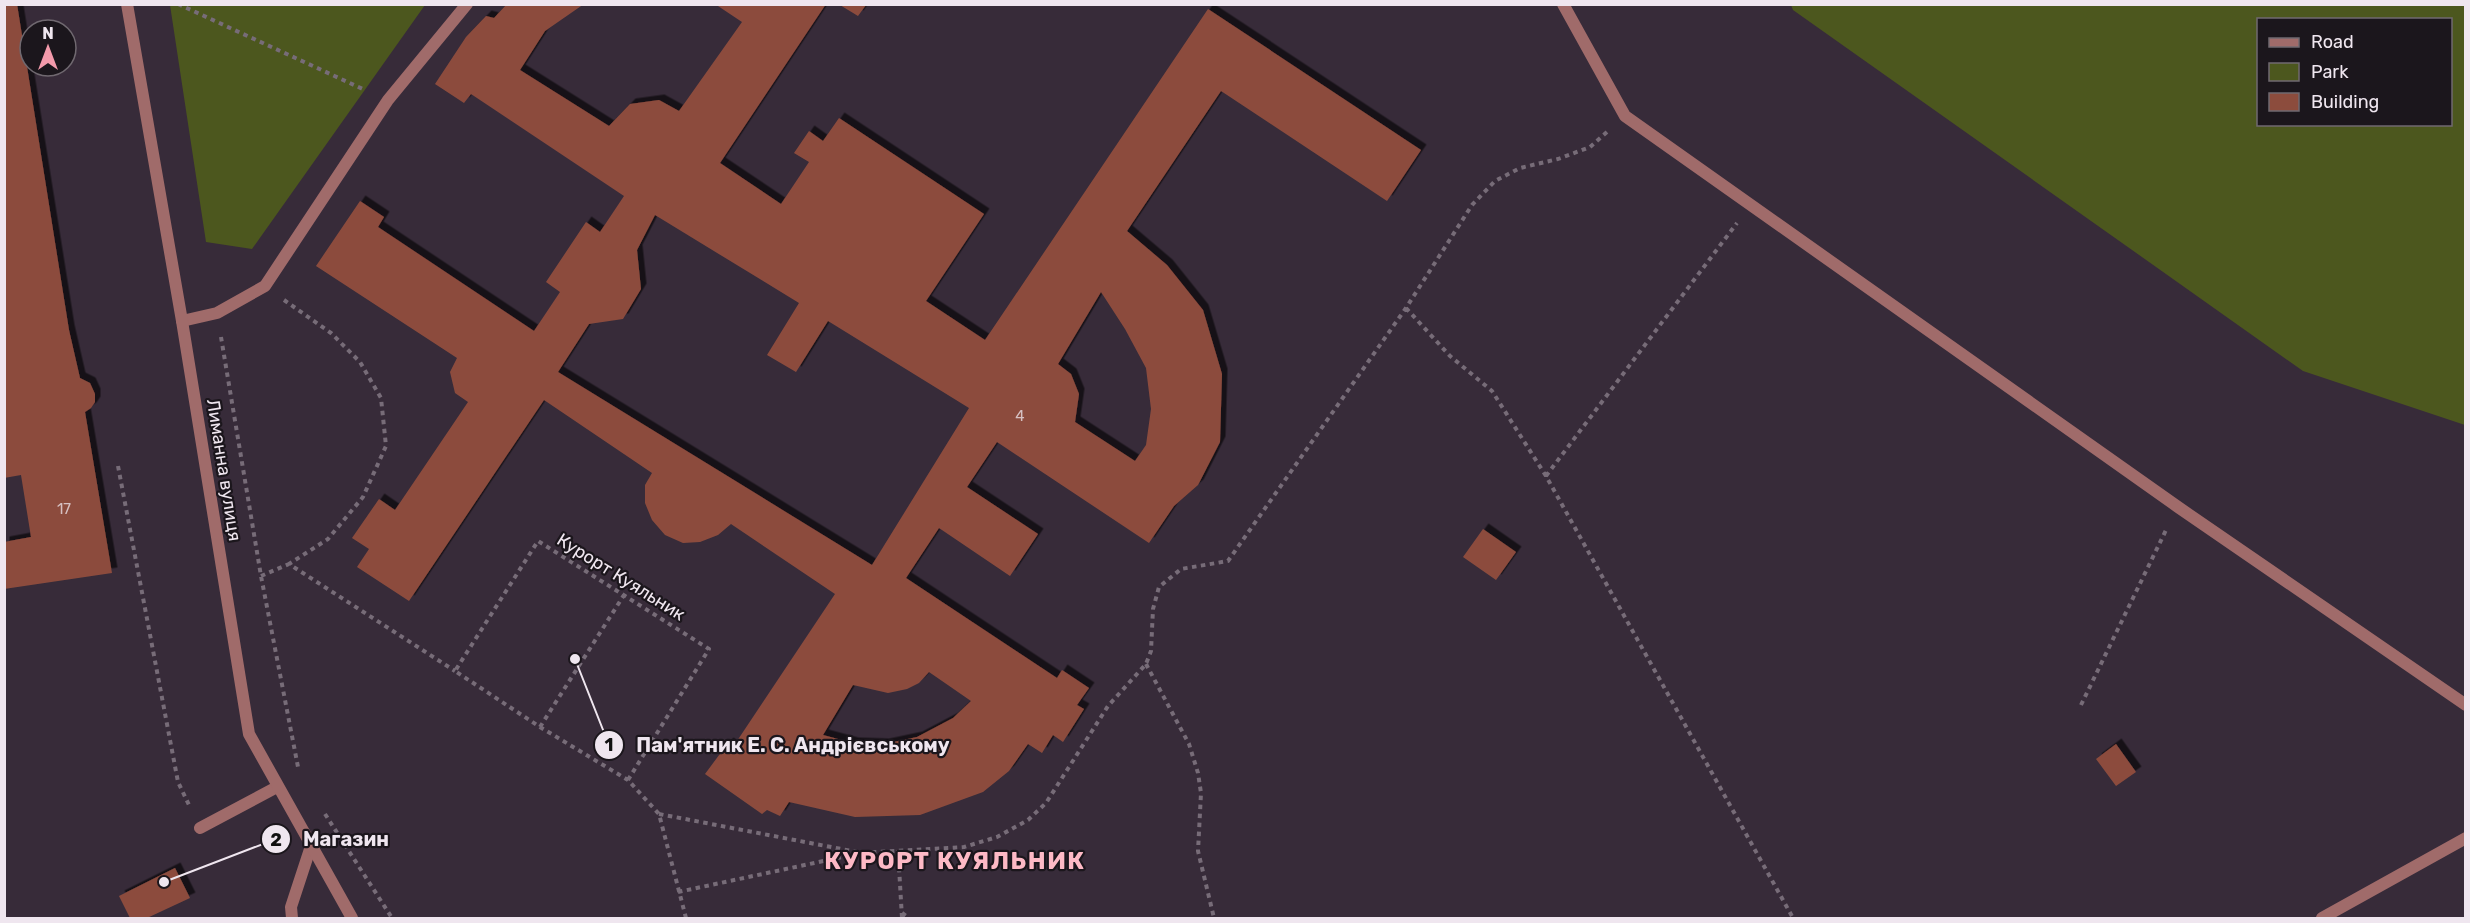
<svg xmlns="http://www.w3.org/2000/svg" width="2470" height="923" viewBox="0 0 2470 923" font-family="Rubik,sans-serif">
  <style>
    .green { fill: #4c571e; fill-rule: evenodd }
    .building { fill: #8c4c3d; fill-rule: evenodd; filter: url(#shadow) }
    .lines { fill: none; stroke-linecap: round; stroke-linejoin: round }
    .path { stroke: #776c78; stroke-width: 4; stroke-dasharray: 4.5 4.5; stroke-linecap: butt }
    .service { stroke: #a06b6a; stroke-width: 12 }
    .minor { stroke: #a06b6a; stroke-width: 12 }
    .labels { text-anchor: middle; dominant-baseline: central; stroke-width: 4.5; stroke-linejoin: round; paint-order: stroke }
    .number-label { font-size: 15px; fill: #d6c0c2 }
    .street-label { font-size: 18px; fill: #efe6ef; stroke: #1b161c }
    .district-label { font-size: 24px; font-weight: bold; letter-spacing: 1.5px; fill: #fdb9c5; stroke: #1b161c }
    .leader { fill: none; stroke: #efe6ef; stroke-width: 2 }
    .callout-dot { fill: #efe6ef; stroke: #1b161c; stroke-width: 2 }
    .mark-label { font-size: 18px; text-anchor: middle; font-weight: bold; fill: #111 }
    .callout-label { font-size: 20px; text-anchor: middle; font-weight: bold; fill: #efe6ef; stroke: #1b161c; stroke-width: 4.5; stroke-linejoin: round; paint-order: stroke }
  </style>
  <defs>
    <filter id="shadow"><feDropShadow dx="5.5" dy="-5.5" stdDeviation="0" flood-color="#0009"/></filter>
  </defs>
  <rect width="100%" height="100%" fill="#372b39"/>
  <path class="green" d="M170,5H425L252,249L206,242Z
    M1791,5H2465V425L2303,371L1793,10ZM2258,20H2450V124H2258Z"/>
  <path class="building" d="M4,4H17L69,330L80,378L90,383L95,394V402L91,408L85,412L112,573L4,589V542L31,537L21,475L4,478V455H6L4,443Z
    M507,4H584L545,31L520,70L609,126L630,104L659,100L679,111L742,22L715,4H826L720,163L781,204L809,162L794,153L809,131L823,141L839,118L984,214L926,301L985,340L1208,9L1421,150L1387,201L1221,91L1127,231L1167,265L1203,310L1222,374L1220,442L1198,485L1174,506L1149,543L997,442L967,487L1038,534L1010,576L939,528L906,578L1057,678L1062,670L1089,688L1077,705L1084,709L1063,742L1053,735L1042,753L1028,744L1009,771L983,792L920,815L855,817L789,802L780,816L767,810L762,814L705,774L728,743L733,747L835,594L731,524L718,535L700,542L683,543L665,535L652,520L645,503V485L652,473L544,400L409,601L357,567L369,549L352,538L379,499L395,510L468,402L455,393L450,372L457,358L316,266L360,201L384,217L378,227L534,331L560,292L546,282L586,222L600,232L624,196L471,94L464,103L435,84L466,37L486,16L494,18ZM655,215L799,303L767,355L796,372L828,321L969,408L872,565L558,372L589,324L623,319L641,289L637,250ZM1101,292L1125,329L1146,368L1151,409L1146,445L1135,461L1075,422L1079,394L1071,374L1058,364ZM929,672L971,701L953,718L917,737L884,744L853,743L823,735L853,685L888,693L907,689L919,683Z
    M840,5H866L858,16Z
    M1483,529L1516,552L1496,580L1463,557Z
    M2116,744L2136,772L2116,786L2096,759Z
    M175,868L190,898L147,918H130L119,896Z"/>
  <g class="lines">
    <path class="path" d="M178,4L365,90
      M284,300L331,333L360,362L381,398L386,446L363,497L328,539L289,564L455,671
      M1406,308L1450,356L1492,391L1546,476L1793,918
      M221,337L261,576L298,767
      M118,466L178,782L189,805
      M1546,476L1737,223
      M261,576L289,564
      M1146,664L1189,744L1198,773L1201,793L1198,851L1214,918
      M2081,705L2167,528
      M540,727L624,595
      M628,780L709,649L538,541L455,671L540,727L628,780L659,814L686,918
      M325,814L392,918
      M659,814L857,852
      M898,850L902,918
      M678,892L861,853L964,847L997,837L1028,820L1046,803L1108,706L1146,664L1151,651L1153,609L1159,587L1181,569L1228,561L1406,308L1472,205L1495,181L1520,168L1558,159L1590,147L1608,131
      M902,913L909,918"/>
    <path class="service" d="M182,321L217,313L265,286L388,100L467,4
      M200,828L277,787
      M292,918L291,907L311,846"/>
    <path class="minor" d="M127,4L182,321L249,734L352,918
      M1563,4L1625,116L2178,507L2466,705
      M2322,918L2466,838"/>
  </g>
  <g class="labels">
    <g class="number-label">
      <text x="1020" y="416">4</text>
      <text x="64" y="509">17</text>
    </g>
    <g class="street-label">
      <text transform="translate(224 470) rotate(81)">Лиманна вулиця</text>
      <text transform="translate(621 577) rotate(32)">Курорт Куяльник</text>
    </g>
    <g class="district-label">
      <text x="955" y="861">КУРОРТ КУЯЛЬНИК</text>
    </g>
  </g>
  <path class="leader" d="M575 659L609 745M164 882L276 839"/>
  <g class="callout-dot">
    <circle cx="575" cy="659" r="6"/>
    <circle cx="164" cy="882" r="6"/>
    <circle cx="609" cy="745" r="15"/>
    <circle cx="276" cy="839" r="15"/>
  </g>
  <g class="mark-label">
    <text x="609" y="751">1</text>
    <text x="276" y="846">2</text>
  </g>
  <g class="callout-label">
    <text x="793" y="752">Пам'ятник Е. С. Андрієвському</text>
    <text x="346" y="846">Магазин</text>
  </g>
  <rect width="2470" height="923" fill="none" stroke="#efe6ef" stroke-width="12"/>
  <rect x="2257" y="18" width="195" height="108" fill="#1b161c" stroke="#706970" stroke-width="1.5"/>
  <rect x="2269" y="38" width="30" height="9" fill="#a06b6a" stroke="#706970" stroke-width="1.5"/>
  <text x="2311" y="48" font-size="18" fill="#efe6ef">Road</text>
  <rect x="2269" y="63" width="30" height="18" fill="#4c571e" stroke="#706970" stroke-width="1.5"/>
  <text x="2311" y="78" font-size="18" fill="#efe6ef">Park</text>
  <rect x="2269" y="93" width="30" height="18" fill="#8c4c3d" stroke="#706970" stroke-width="1.5"/>
  <text x="2311" y="108" font-size="18" fill="#efe6ef">Building</text>
  <g transform="translate(48 48)"><circle r="28" fill="#1b161c" stroke="#706970" stroke-width="1.5"/>
  <path d="M0-4.5L10 22L0 15L-10 22Z" fill="#f39aab"/>
  <text y="-9" font-size="16" font-weight="bold" text-anchor="middle" fill="#efe6ef">N</text>
  </g>
</svg>
